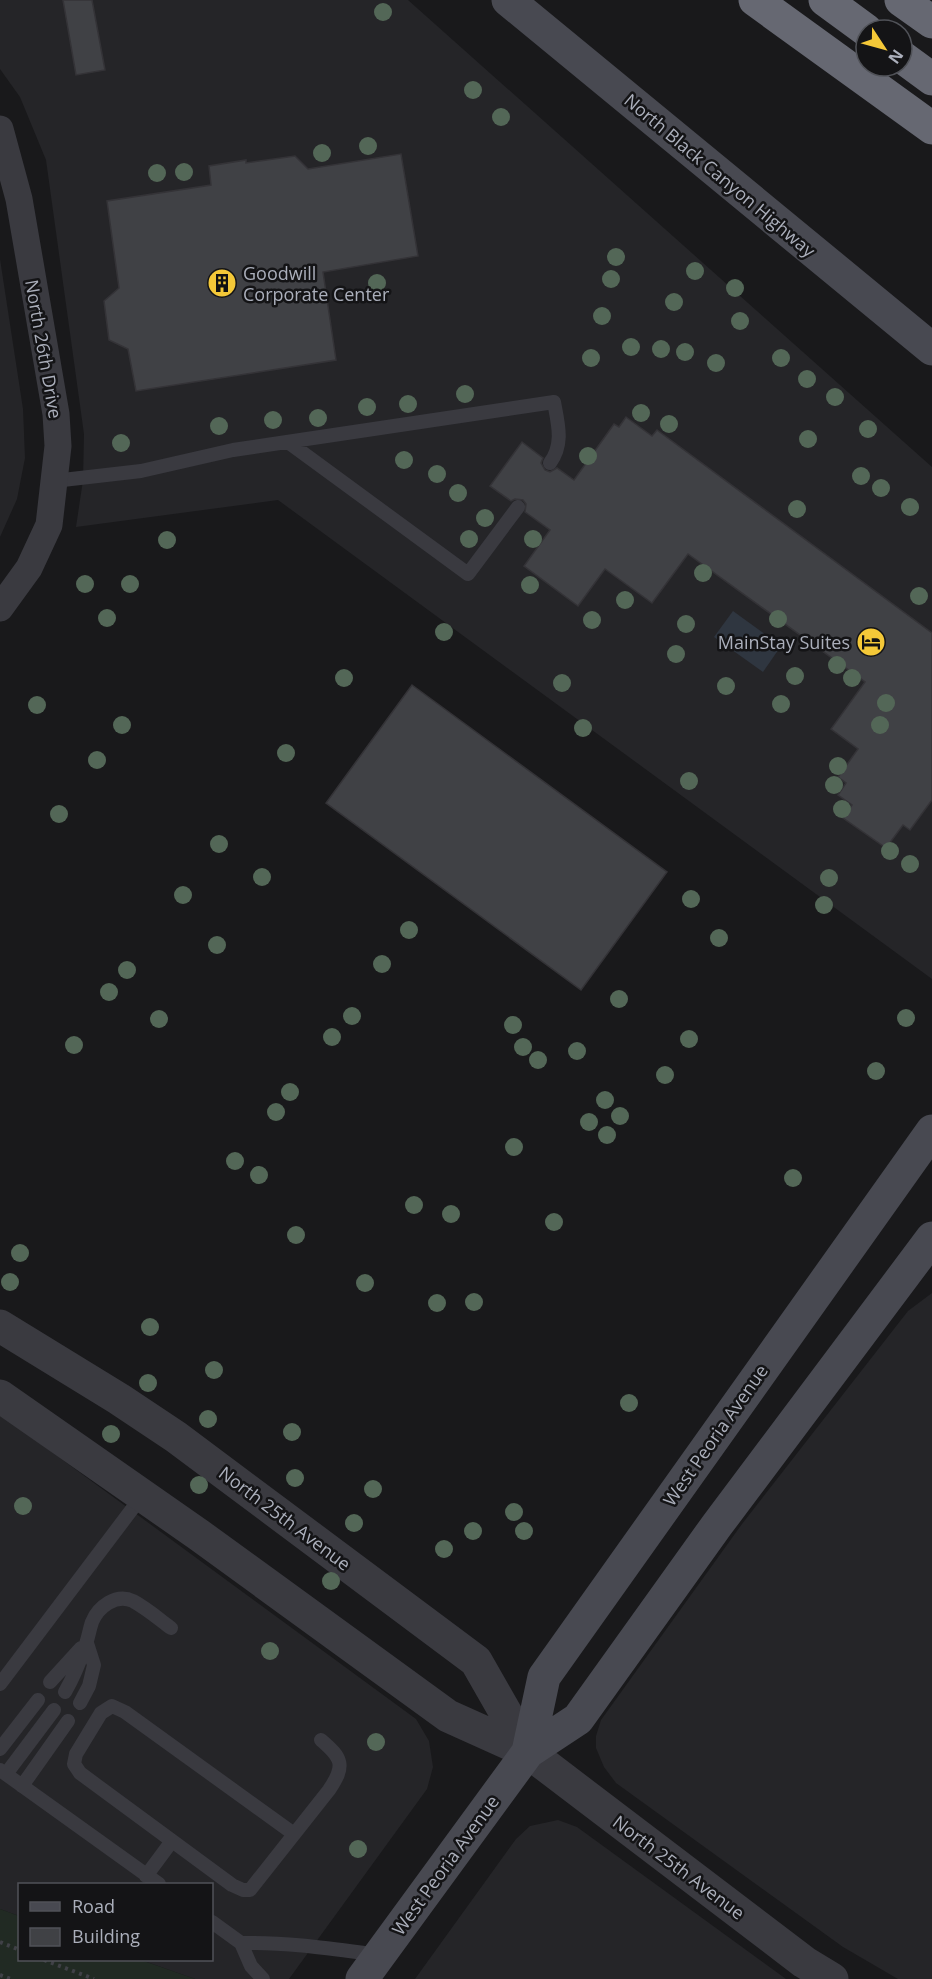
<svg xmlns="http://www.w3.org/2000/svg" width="932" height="1979" viewBox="0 0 932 1979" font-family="'Open Sans',sans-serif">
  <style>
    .built { fill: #252528 }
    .green { fill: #212a23 }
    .water { fill: #2f3640 }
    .building { fill: #404145; stroke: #343337; stroke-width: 1.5 }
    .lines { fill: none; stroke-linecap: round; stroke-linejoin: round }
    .path { stroke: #404147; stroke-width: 4; stroke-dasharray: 3 4.5; stroke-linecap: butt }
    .service { stroke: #3a3a40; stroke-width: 14 }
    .minor { stroke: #3a3a40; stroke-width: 27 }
    .tertiary { stroke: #3a3a40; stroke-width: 33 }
    .secondary { stroke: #484951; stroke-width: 33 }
    .motorway { stroke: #666872; stroke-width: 33 }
    .tree { fill: #536757 }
    .labels { text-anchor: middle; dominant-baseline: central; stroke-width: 5; stroke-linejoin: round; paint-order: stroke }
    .street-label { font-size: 18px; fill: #abafbb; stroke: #141416 }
    .poi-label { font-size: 18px; fill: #abafbb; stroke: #141416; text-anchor: start }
  </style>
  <rect width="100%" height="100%" fill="#19191b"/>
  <path class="built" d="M0,0H408L932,467V979L278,500L76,527L83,480L84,434L46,160L20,97L0,69Z
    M0,259L23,409L25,458L17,499L0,537Z
    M932,1293V1979H898L843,1947L616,1783L604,1767L596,1748V1736L601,1720L742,1524L908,1311Z
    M0,1414L416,1719L429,1741L433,1767L427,1789L289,1979H195L141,1960H212V1884H20L19,1916L0,1909Z
    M558,1820L577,1827L786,1979H415L516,1839L530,1826Z"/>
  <path class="green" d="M0,1909L19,1916L20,1960H141L195,1979H0Z"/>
  <path class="water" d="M733,611L781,646L763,672L714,637Z"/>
  <path class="building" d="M63,0H92L105,70L76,75Z
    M401,154L418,256L323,272L336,360L136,391L128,349L109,340L104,301L119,288L107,201L211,185L209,166L246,160V163L295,156L308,169Z
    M626,417L652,436L657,430L932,633V800L910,830L903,825L886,848L843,818L852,805L838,795L846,783L838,777L858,749L831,729L865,682L688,554L652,603L605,569L578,606L524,566L550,530L525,512L526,504L523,500L515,499L511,501L490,486L522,442L543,458L541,463L545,470L550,472L557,468L574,480L614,424L619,427Z
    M412,685L667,872L581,990L326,803Z"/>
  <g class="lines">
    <path class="path" d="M0,1942L20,1950
      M44,1960L94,1979
      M0,1975L11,1979"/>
    <path class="service" d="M288,442L468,574L518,507
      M54,481L141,471L233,450L554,402C558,424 564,444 550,463
      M50,1682L81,1648
      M0,1684L142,1496
      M65,1692C73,1678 79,1664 84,1649C88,1640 89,1631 92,1622C98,1607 116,1593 133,1601C146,1608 159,1619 171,1628
      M80,1703L89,1686L94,1665L87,1643
      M0,1749L38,1700
      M0,1770L159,1884
      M6,1774L54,1710
      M22,1786L68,1721
      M294,1834L125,1712L112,1706L101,1713L76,1754L74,1764L80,1773L232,1885L243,1890H250L329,1790C346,1765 342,1758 321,1740
      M146,1876L172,1841
      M212,1922L241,1943L251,1966L263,1979
      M241,1943C288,1942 333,1949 379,1955"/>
    <path class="minor" d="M0,129L19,199L56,414L58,446L49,525L29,568L0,608"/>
    <path class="tertiary" d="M0,1326L119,1399L176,1437L476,1661L528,1752
      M0,1396L199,1535L448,1716L528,1752L804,1962L832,1979"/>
    <path class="secondary" d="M508,0L932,349
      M528,1752L544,1677L932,1131
      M362,1979L528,1752L578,1719L717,1525L932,1238"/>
    <path class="motorway" d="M755,0L932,128
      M825,0L866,30
      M901,0L932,22
      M902,57L932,79"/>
  </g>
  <g class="tree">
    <circle cx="383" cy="12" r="9"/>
    <circle cx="473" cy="90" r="9"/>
    <circle cx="501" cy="117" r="9"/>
    <circle cx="368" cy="146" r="9"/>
    <circle cx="322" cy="153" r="9"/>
    <circle cx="184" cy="172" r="9"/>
    <circle cx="157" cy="173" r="9"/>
    <circle cx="616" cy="257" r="9"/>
    <circle cx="695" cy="271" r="9"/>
    <circle cx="611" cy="279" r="9"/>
    <circle cx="377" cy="283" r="9"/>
    <circle cx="735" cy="288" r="9"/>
    <circle cx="674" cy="302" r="9"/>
    <circle cx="602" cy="316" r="9"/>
    <circle cx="740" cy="321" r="9"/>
    <circle cx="631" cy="347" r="9"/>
    <circle cx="661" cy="349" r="9"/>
    <circle cx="685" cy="352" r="9"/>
    <circle cx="591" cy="358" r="9"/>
    <circle cx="781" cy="358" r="9"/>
    <circle cx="716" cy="363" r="9"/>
    <circle cx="807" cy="379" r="9"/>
    <circle cx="465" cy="394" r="9"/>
    <circle cx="835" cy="397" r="9"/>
    <circle cx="408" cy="404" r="9"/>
    <circle cx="367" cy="407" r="9"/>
    <circle cx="641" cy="413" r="9"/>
    <circle cx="318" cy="418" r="9"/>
    <circle cx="273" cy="420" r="9"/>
    <circle cx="669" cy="424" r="9"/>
    <circle cx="219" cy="426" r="9"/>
    <circle cx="868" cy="429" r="9"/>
    <circle cx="808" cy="439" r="9"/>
    <circle cx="121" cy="443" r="9"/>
    <circle cx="588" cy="456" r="9"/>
    <circle cx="404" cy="460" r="9"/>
    <circle cx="437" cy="474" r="9"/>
    <circle cx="861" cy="476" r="9"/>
    <circle cx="881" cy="488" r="9"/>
    <circle cx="458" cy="493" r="9"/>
    <circle cx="910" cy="507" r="9"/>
    <circle cx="797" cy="509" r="9"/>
    <circle cx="485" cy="518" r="9"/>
    <circle cx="469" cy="539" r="9"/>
    <circle cx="533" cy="539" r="9"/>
    <circle cx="167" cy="540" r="9"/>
    <circle cx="703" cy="573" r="9"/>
    <circle cx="85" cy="584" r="9"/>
    <circle cx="130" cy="584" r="9"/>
    <circle cx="530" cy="585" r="9"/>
    <circle cx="919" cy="596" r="9"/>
    <circle cx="625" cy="600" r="9"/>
    <circle cx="107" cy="618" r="9"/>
    <circle cx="778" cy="619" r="9"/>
    <circle cx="592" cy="620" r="9"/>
    <circle cx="686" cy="624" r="9"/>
    <circle cx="444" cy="632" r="9"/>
    <circle cx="676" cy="654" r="9"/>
    <circle cx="837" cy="665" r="9"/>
    <circle cx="795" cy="676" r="9"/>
    <circle cx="344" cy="678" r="9"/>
    <circle cx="852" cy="678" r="9"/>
    <circle cx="562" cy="683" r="9"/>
    <circle cx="726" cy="686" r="9"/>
    <circle cx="886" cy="703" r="9"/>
    <circle cx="781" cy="704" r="9"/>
    <circle cx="37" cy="705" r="9"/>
    <circle cx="122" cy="725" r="9"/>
    <circle cx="880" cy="725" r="9"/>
    <circle cx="583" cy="728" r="9"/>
    <circle cx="286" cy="753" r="9"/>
    <circle cx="97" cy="760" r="9"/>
    <circle cx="838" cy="766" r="9"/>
    <circle cx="689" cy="781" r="9"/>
    <circle cx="834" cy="785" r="9"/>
    <circle cx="842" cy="809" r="9"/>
    <circle cx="59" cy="814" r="9"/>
    <circle cx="219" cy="844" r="9"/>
    <circle cx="890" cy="851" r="9"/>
    <circle cx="910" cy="864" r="9"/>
    <circle cx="262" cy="877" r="9"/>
    <circle cx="829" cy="878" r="9"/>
    <circle cx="183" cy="895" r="9"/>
    <circle cx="691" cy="899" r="9"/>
    <circle cx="824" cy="905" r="9"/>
    <circle cx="409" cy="930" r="9"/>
    <circle cx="719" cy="938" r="9"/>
    <circle cx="217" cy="945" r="9"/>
    <circle cx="382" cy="964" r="9"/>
    <circle cx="127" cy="970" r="9"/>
    <circle cx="109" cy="992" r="9"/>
    <circle cx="619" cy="999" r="9"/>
    <circle cx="352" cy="1016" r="9"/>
    <circle cx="906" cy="1018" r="9"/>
    <circle cx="159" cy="1019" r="9"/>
    <circle cx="513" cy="1025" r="9"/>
    <circle cx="332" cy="1037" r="9"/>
    <circle cx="689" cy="1039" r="9"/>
    <circle cx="74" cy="1045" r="9"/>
    <circle cx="523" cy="1047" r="9"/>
    <circle cx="577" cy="1051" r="9"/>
    <circle cx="538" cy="1060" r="9"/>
    <circle cx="876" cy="1071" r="9"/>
    <circle cx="665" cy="1075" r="9"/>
    <circle cx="290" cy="1092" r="9"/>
    <circle cx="605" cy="1100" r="9"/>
    <circle cx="276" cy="1112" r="9"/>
    <circle cx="620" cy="1116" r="9"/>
    <circle cx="589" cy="1122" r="9"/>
    <circle cx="607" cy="1135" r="9"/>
    <circle cx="514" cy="1147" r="9"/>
    <circle cx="235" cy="1161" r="9"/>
    <circle cx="259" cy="1175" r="9"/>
    <circle cx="793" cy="1178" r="9"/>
    <circle cx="414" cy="1205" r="9"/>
    <circle cx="451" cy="1214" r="9"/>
    <circle cx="554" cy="1222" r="9"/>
    <circle cx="296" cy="1235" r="9"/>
    <circle cx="20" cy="1253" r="9"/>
    <circle cx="10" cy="1282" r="9"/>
    <circle cx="365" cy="1283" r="9"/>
    <circle cx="474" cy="1302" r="9"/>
    <circle cx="437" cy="1303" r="9"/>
    <circle cx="150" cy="1327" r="9"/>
    <circle cx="214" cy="1370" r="9"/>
    <circle cx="148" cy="1383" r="9"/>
    <circle cx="629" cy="1403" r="9"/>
    <circle cx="208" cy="1419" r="9"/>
    <circle cx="292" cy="1432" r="9"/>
    <circle cx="111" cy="1434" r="9"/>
    <circle cx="295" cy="1478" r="9"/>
    <circle cx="199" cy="1485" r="9"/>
    <circle cx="373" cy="1489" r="9"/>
    <circle cx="23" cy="1506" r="9"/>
    <circle cx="514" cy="1512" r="9"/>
    <circle cx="354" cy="1523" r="9"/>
    <circle cx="473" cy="1531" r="9"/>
    <circle cx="524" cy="1531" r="9"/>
    <circle cx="444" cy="1549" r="9"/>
    <circle cx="331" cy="1581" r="9"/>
    <circle cx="270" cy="1651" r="9"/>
    <circle cx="376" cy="1742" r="9"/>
    <circle cx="358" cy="1849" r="9"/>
  </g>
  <defs>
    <g id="building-disc" transform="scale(1.5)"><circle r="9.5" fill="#f4c838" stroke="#141416"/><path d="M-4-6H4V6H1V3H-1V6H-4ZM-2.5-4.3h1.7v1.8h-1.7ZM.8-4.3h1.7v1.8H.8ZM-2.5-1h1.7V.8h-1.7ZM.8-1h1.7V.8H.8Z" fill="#111"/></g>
    <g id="hotel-disc" transform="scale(1.5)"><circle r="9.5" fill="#f4c838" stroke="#141416"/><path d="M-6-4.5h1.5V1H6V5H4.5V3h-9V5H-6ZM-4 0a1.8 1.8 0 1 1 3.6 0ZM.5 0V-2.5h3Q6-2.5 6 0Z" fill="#111"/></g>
  </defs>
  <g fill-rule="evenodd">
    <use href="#building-disc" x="222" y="283"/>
    <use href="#hotel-disc" x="871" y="642"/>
  </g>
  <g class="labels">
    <g class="street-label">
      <text transform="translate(720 175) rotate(40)">North Black Canyon Highway</text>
      <text transform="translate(44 349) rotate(80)">North 26th Drive</text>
      <text transform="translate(715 1435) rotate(-55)">West Peoria Avenue</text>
      <text transform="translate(285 1518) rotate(37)">North 25th Avenue</text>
      <text transform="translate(445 1865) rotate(-54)">West Peoria Avenue</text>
      <text transform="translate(679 1867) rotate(37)">North 25th Avenue</text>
    </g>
    <g class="poi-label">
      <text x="243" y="273">Goodwill<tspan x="243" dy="21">Corporate Center</tspan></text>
      <text x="850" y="642" text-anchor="end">MainStay Suites</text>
    </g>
  </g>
  <rect x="18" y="1883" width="195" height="78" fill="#141416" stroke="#505258" stroke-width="1.5"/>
  <rect x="30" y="1902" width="30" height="9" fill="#484951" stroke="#505258" stroke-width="1.5"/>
  <text x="72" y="1913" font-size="18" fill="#abafbb">Road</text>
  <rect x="30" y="1928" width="30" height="18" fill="#404145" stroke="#505258" stroke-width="1.5"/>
  <text x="72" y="1943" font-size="18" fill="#abafbb">Building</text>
  <g transform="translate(884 48) rotate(126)"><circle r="28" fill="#141416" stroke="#505258" stroke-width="1.5"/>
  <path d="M0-4.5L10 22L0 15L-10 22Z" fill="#f4c838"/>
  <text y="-9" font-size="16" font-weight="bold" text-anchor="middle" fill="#abafbb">N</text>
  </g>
</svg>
